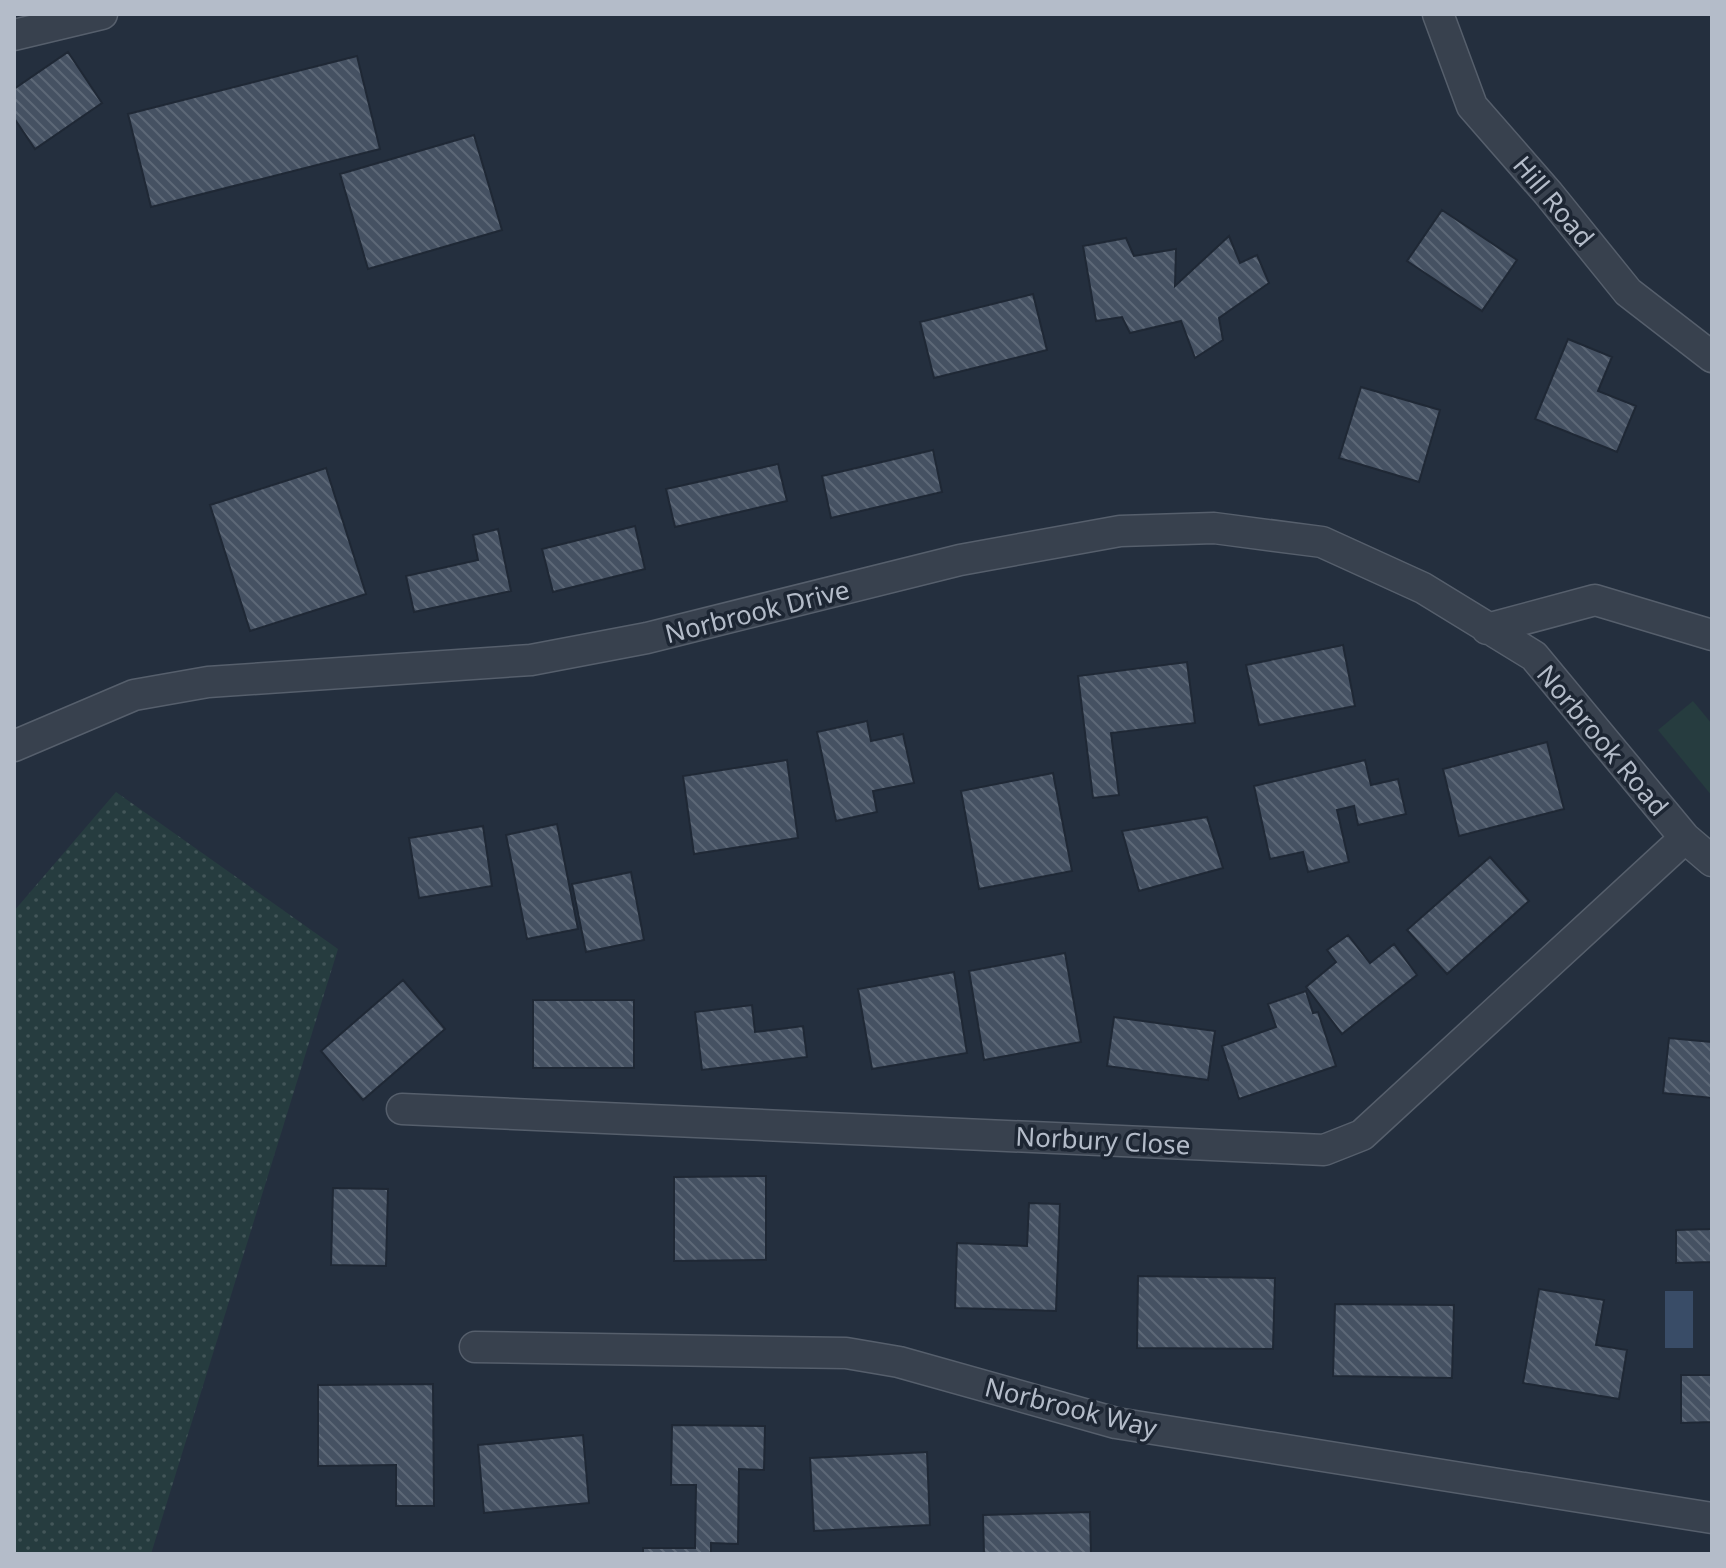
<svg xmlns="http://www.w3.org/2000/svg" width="1726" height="1568" viewBox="0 0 1726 1568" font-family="'Noto Sans',sans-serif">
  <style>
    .green { fill: url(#green-dots) }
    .pitch { fill: #263c3f }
    .water { fill: #394c67 }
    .building { fill: url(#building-back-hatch); stroke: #1f2835; stroke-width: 2 }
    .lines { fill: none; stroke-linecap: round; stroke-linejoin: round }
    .street-casing { stroke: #565f6c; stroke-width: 33 }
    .street { stroke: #38414e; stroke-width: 30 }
    .labels { text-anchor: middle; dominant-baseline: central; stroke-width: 7; stroke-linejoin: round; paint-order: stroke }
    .street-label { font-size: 26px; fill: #b4bcc9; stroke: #1d2633 }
  </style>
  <defs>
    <pattern id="green-dots" width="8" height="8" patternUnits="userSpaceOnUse" patternTransform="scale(2)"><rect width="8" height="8" fill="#263c3f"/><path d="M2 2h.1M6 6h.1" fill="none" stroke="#435659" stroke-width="1.8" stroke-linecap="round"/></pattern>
    <pattern id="building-back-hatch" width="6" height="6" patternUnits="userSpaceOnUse" patternTransform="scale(2)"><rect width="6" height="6" fill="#455162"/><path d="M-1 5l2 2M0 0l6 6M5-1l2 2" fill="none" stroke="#5d6877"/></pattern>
  </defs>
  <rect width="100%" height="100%" fill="#242f3e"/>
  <path class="green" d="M116,792L338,949L151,1554H14V911Z"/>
  <path class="pitch" d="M1693,701L1712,724V796L1658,730Z"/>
  <path class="water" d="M1665,1291H1693V1348H1665Z"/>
  <path class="building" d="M68,52L102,103L35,149L14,118V89Z
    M357,56L380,149L151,207L128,114Z
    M474,135L502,230L368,269L340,174Z
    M1442,210L1517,260L1482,311L1407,261Z
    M1229,236L1240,263L1257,255L1269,283L1219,318L1223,340L1195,358L1181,321L1130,333L1122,317L1096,321L1083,246L1126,238L1134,256L1176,249L1175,286Z
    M1033,294L1047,350L934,378L920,322Z
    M1568,339L1612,357L1598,391L1636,406L1617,452L1535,419Z
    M1361,387L1440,410L1419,482L1339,458Z
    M933,450L942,492L831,518L822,476Z
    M778,464L787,501L675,527L666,489Z
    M326,468L366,594L250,631L210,505Z
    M635,526L645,569L553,592L542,549Z
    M498,529L511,591L414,612L406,576L478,560L473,535Z
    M1343,645L1355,706L1259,725L1246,665Z
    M1187,662L1195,723L1111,733L1119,795L1093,798L1078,676Z
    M867,721L871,741L903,734L914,783L873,791L877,812L836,821L817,732Z
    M1547,742L1564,809L1459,836L1443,769Z
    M787,760L798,838L694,854L683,776Z
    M1365,760L1371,785L1398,779L1406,814L1358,825L1354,806L1337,810L1349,862L1308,872L1303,852L1270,859L1254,786Z
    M1053,773L1072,871L979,889L961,791Z
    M1207,817L1223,868L1139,891L1122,831Z
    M557,824L578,929L527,939L506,835Z
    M483,826L492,886L419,898L409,838Z
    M1490,857L1529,901L1447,974L1407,930Z
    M631,872L644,940L586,952L572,884Z
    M1348,935L1370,963L1394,944L1417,975L1342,1034L1306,987L1336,962L1327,950Z
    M1065,953L1081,1042L984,1060L969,971Z
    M954,972L967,1053L872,1069L858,989Z
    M403,980L445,1029L363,1100L321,1051Z
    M1306,991L1313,1013L1318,1012L1336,1066L1239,1099L1222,1046L1276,1027L1268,1004Z
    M533,1000H634V1068H533Z
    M752,1005L755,1032L803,1026L807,1057L702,1070L695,1012Z
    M1114,1017L1215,1031L1208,1080L1107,1066Z
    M1669,1038L1712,1042V1098L1663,1093Z
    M766,1176V1260L674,1261V1177Z
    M333,1188L388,1189L386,1266L331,1265Z
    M1029,1203L1060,1204L1056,1311L955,1308L957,1243L1027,1246Z
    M1712,1229V1262L1676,1263V1230Z
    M1138,1276L1275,1278L1273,1349L1137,1348Z
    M1539,1289L1604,1300L1596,1345L1627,1350L1619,1399L1523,1383Z
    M1335,1304L1454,1305L1452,1378L1333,1376Z
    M1681,1375H1712V1422L1681,1423Z
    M433,1384L434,1506H396V1465L318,1466V1385Z
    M672,1425L765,1426L764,1470L739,1469L738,1544L711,1543V1554H643V1548H695L696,1485H671Z
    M583,1435L589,1503L484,1513L478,1445Z
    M927,1452L930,1525L814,1531L810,1458Z
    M1090,1512L1091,1554H984L983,1515Z"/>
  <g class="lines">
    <g class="street-casing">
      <path id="street" d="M1438,14L1472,106L1548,193L1628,292L1712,357
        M14,35L102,14
        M1487,629L1595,600L1712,635
        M14,746L134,695L208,682L531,660L647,638L960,560L1120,531L1214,528L1322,542L1423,588L1534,656L1685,838L1712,861
        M402,1109L1324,1150L1362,1135L1685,838
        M475,1347L846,1353L899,1362L1116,1423L1712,1518"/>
    </g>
    <use href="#street" class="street"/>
  </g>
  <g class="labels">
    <g class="street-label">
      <text transform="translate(1554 201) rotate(50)">Hill Road</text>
      <text transform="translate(757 611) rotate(-14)">Norbrook Drive</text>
      <text transform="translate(1603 740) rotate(50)">Norbrook Road</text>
      <text transform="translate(1103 1140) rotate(3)">Norbury Close</text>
      <text transform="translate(1071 1407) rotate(14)">Norbrook Way</text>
    </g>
  </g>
  <rect width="1726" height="1568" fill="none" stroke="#b4bcc9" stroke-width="32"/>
</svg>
